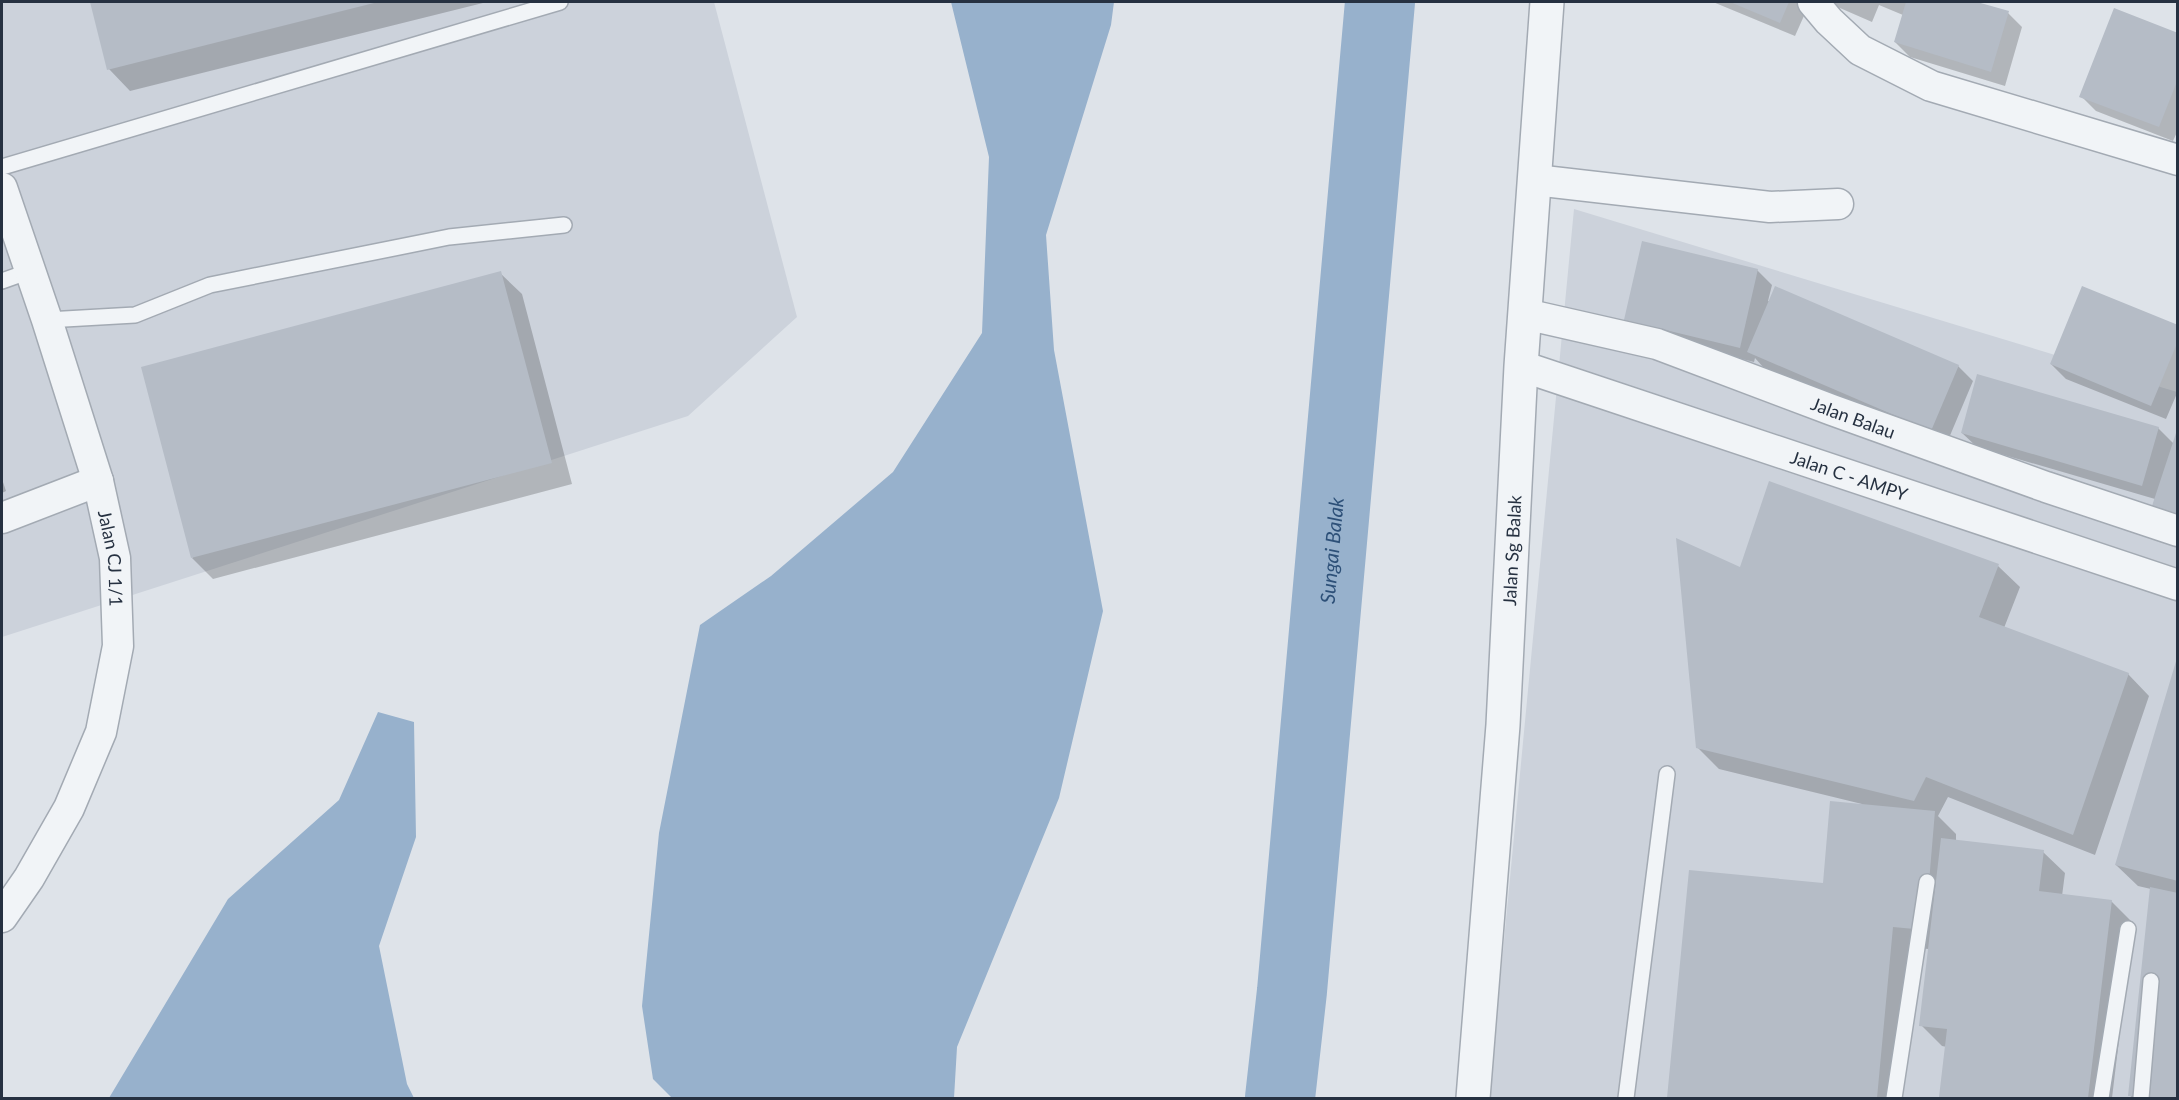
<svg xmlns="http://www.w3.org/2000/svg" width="2179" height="1100" viewBox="0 0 2179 1100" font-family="Lato,sans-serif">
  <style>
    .built { fill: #ccd2db }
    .water { fill: #97b1cc }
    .shadow { fill: #0003 }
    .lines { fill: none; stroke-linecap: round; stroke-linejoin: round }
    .river { stroke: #97b1cc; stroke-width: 70 }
    .building { fill: #b5bcc6 }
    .service-casing { stroke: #a3aab3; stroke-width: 18 }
    .minor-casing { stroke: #a3aab3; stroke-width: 33 }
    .tertiary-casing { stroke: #a3aab3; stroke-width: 36 }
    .service { stroke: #f1f4f7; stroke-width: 15 }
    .minor { stroke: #f1f4f7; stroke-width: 30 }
    .tertiary { stroke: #f1f4f7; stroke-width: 33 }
    .labels { text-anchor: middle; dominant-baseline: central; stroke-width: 5; stroke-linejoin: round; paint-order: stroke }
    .street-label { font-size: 18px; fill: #263141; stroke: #eef2f6 }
    .water-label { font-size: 20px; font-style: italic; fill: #2d5078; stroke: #eef2f6 }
  </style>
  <rect width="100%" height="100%" fill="#dee3e9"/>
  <path class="built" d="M2,2H714L797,317L688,416L2,637Z
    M1574,209L2177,392V1098H1489Z"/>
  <path class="water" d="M951,2H1114L1111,25L1046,235L1054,350L1103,611L1059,798L957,1047L954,1098H672L653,1079L642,1006L659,833L700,625L771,576L893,472L982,333L989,157Z
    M378,712L414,722L416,837L379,946L407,1084L414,1098H109L228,899L339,800Z"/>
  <path class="shadow" d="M92,2H487L130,91L109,69Z
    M1713,2H1799L1807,9L1795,36Z
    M1829,2H1972L2008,13L2022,27L2005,86L1910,57L1895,42L1903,15L1879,5L1872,22L1833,5Z
    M2178,35V130L2173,141L2096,111L2081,96Z
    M1757,270L1772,285L1768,301L1958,366L1973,381L1946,445L1763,367L1755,358L1754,362L1640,334L1625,319Z
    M500,273L522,294L572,484L213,579L192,558Z
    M2178,327V391L2166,419L2066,379L2051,364Z
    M2158,428L2174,444L2178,434V523L2168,520L2153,505L2155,499L1977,447L1962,433Z
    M2,479L6,491L2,493Z
    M1998,566L2020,587L2004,628L2128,674L2149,696L2095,855L1948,797L1938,816L1956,834V841L2043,852L2065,873L2062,896L2111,901L2133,923L2112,1098H1943L1941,1097L1947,1047L1942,1046L1921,1025L1929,949L1914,948L1899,1098H1668L1690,872L1824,885L1862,804L1719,769L1698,748L1741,569Z
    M2178,661V1098H2133L2129,1095L2151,889L2138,886L2116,865Z"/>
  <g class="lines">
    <path class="river" id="s1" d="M1280,1098L1292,991L1380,2"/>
  </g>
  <path class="building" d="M90,2H378L107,70Z
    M1730,2H1789L1780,23Z
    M1906,2H1977L2009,11L1991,72L1894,42Z
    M2114,8L2178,33V79L2159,127L2079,97Z
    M1642,241L1758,269L1740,348L1624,320Z
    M501,271L552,463L191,558L141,367Z
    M1775,286L1959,365L1931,431L1747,352Z
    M2082,286L2178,325V341L2151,406L2050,364Z
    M1977,374L2159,427L2142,486L1961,433Z
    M2177,430H2178V515L2152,506Z
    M1769,481L1999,564L1979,617L2129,673L2073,835L1926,777L1914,801L1696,748L1676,538L1740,567Z
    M2177,658H2178V881L2115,865Z
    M1830,801L1935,811L1925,930L1893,927L1877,1098H1667L1689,870L1823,883Z
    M1941,838L2044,850L2039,891L2112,900L2088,1098L1939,1097L1947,1029L1919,1026Z
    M2150,887L2178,893V1098L2128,1096Z"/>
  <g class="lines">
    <g class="service-casing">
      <path id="service" d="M2,167L560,2
        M2,281L30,271
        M47,320L135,315L210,285L449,237L564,225
        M1626,1098L1667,774
        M1894,1098L1927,882
        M2101,1098L2128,929
        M2141,1098L2151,981"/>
    </g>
    <g class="minor-casing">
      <g id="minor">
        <path d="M1813,2L1829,21L1860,50L1931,86L2178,160"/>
        <path d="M1535,180L1770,207L1838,204"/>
        <path id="s2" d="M2,188L47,320L98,481L115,558L118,646L101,732L69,808L29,878L2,917"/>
        <path id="s3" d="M1525,314L1657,344L1832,410L2046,487L2178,531"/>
        <path id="s4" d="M1521,366L2178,585"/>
        <path d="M2,518L98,481"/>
      </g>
    </g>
    <g class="tertiary-casing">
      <g id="tertiary">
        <path id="s5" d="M1473,1098L1503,725L1521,366L1547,2"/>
      </g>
    </g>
    <use href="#service" class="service"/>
    <use href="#minor" class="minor"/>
    <use href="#tertiary" class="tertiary"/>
  </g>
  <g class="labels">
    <g class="street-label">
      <text stroke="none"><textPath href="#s3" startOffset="345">Jalan Balau</textPath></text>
      <text stroke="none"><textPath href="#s4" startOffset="346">Jalan C - AMPY</textPath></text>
      <text stroke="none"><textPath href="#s5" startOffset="549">Jalan Sg Balak</textPath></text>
      <text stroke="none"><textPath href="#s2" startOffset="387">Jalan CJ 1/1</textPath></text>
    </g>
    <g class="water-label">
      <text stroke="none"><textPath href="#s1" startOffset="550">Sungai Balak</textPath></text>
    </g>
  </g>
  <rect width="2179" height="1100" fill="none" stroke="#263141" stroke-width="6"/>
</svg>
